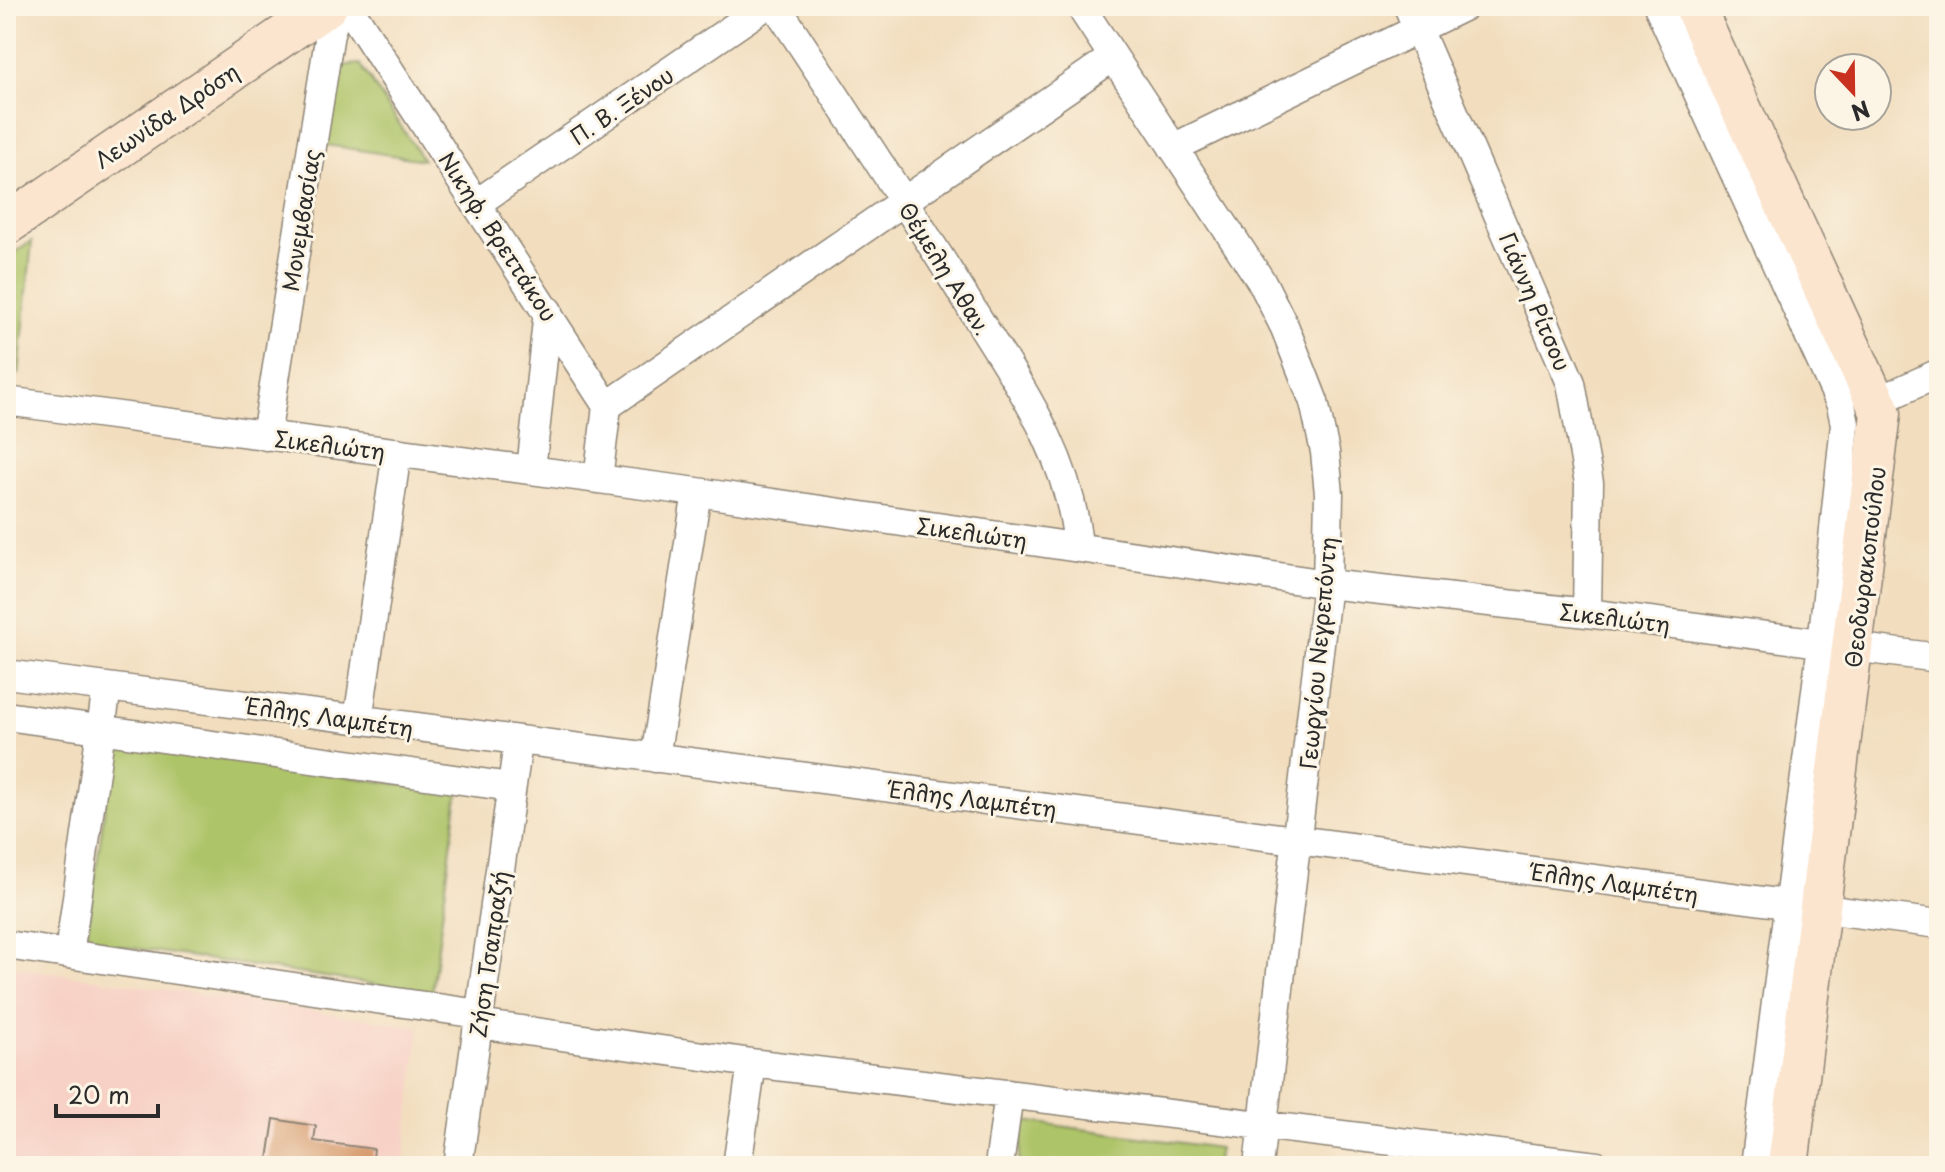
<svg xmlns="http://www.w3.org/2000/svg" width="1945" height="1172" viewBox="0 0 1945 1172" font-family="'Playpen Sans',sans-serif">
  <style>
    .built { fill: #f7d1c6 }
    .green { fill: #aec469; stroke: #6c784a; stroke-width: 2 }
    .building { fill: #d79c6f }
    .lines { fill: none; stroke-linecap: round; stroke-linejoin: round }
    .street-casing { stroke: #8e8475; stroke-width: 31 }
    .secondary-casing { stroke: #8e8475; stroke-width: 43 }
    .street { stroke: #fff; stroke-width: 28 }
    .secondary { stroke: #fbe5cf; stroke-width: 40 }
    .labels { text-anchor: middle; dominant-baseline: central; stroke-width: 6; stroke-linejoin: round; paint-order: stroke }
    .street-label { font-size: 22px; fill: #2b2b2b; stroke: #fcf5e5 }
  </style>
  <rect width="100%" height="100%" fill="#fcf5e5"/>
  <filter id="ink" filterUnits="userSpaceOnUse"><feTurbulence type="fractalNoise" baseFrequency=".0125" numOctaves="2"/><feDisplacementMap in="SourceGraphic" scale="16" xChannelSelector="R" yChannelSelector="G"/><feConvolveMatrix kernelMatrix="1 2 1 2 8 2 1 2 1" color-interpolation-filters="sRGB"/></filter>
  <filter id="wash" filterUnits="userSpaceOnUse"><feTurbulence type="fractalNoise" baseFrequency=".006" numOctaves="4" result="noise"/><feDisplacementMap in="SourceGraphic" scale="32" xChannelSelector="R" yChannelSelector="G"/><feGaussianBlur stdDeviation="1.8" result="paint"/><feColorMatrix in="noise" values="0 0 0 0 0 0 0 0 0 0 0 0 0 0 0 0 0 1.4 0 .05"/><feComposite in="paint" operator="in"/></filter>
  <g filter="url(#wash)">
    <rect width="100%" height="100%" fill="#f2debf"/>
    <path class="built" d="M6,966L420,1027L403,1166H6Z"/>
    <path class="green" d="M360,64L423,160L326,145L339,66Z
      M32,241L19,374L6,372V259Z
      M114,742L458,793L432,993L86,941Z
      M1024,1121L1219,1148L1216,1166H1018Z"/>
    <g id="blocks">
      <path class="building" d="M274,1119L316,1126L314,1141L374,1149L372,1166H267Z"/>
    </g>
  </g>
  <g filter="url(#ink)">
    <use href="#blocks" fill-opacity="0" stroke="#8e8475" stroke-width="2"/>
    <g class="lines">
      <g class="street-casing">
        <path id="street" d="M348,6L607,406L598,479
          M776,6C841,104 905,201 967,301C1015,380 1070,452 1078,547
          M1080,6L1263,284L1285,328L1314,402L1325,452L1329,494L1327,584L1258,1166
          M1408,6L1571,383L1589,483L1587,613
          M1658,6L1841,405L1845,424L1822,644L1755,1166
          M1173,148L1465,6
          M477,203L765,6
          M6,401L697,492L1327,584L1587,613L1939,658
          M1878,401L1939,373
          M607,406L1113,57
          M266,436L330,33L339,6
          M531,470L548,311
          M6,674C650,759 1295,838 1939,924
          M6,716L511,787
          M358,720L397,452
          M655,758L697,492
          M6,945L479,1014
          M69,954L107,687
          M478,1024L752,1063L1597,1166
          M458,1166L518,743
          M737,1166L752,1063
          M999,1166L1009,1094"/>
      </g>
      <g class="secondary-casing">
        <path id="secondary" d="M1694,6L1881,413L1788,1166
          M6,225L327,6"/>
      </g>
      <use href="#street" class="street"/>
      <use href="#secondary" class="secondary"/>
    </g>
  </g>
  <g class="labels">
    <g class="street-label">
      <text transform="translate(621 105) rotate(-34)">Π. Β. Ξένου</text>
      <text transform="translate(166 115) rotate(-34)">Λεωνίδα Δρόση</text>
      <text transform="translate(300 220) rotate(-81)">Μονεμβασίας</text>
      <text transform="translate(499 236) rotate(57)">Νικηφ. Βρεττάκου</text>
      <text transform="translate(946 268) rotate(58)">Θέμελη Αθαν.</text>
      <text transform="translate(1536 301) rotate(67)">Γιάννη Ρίτσου</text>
      <text transform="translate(330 444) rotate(7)">Σικελιώτη</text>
      <text transform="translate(972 532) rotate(8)">Σικελιώτη</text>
      <text transform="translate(1864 567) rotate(-83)">Θεοδωρακοπούλου</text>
      <text transform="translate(1615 617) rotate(7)">Σικελιώτη</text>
      <text transform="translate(1317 653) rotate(-85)">Γεωργίου Νεγρεπόντη</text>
      <text transform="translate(330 716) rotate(8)">Έλλης Λαμπέτη</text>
      <text transform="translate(973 798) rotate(7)">Έλλης Λαμπέτη</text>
      <text transform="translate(1615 882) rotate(8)">Έλλης Λαμπέτη</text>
      <text transform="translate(488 954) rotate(-82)">Ζήση Τσαπραζή</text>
    </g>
  </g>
  <rect width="1945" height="1172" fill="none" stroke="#fcf5e5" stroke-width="32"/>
  <g transform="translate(1853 92) rotate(158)"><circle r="38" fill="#fcf5e5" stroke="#a8a49b" stroke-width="2"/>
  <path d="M0-6L14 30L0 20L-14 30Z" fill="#c8321e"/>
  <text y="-12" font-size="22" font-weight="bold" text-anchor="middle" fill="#2b2b2b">N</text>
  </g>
  <path d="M56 1104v12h102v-12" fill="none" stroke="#2b2b2b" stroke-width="4"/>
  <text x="68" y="1104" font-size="24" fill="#2b2b2b" stroke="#fcf5e5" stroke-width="6" paint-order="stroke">20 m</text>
</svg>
